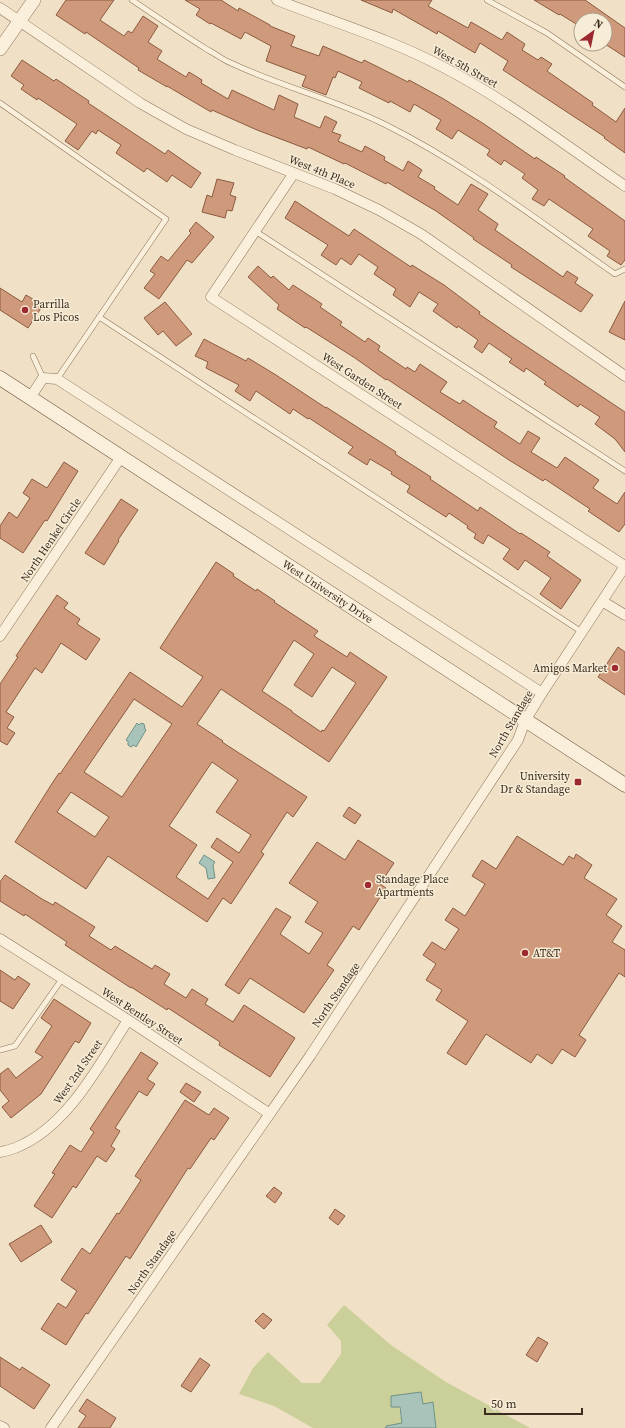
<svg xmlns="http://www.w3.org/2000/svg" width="625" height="1428" viewBox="0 0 625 1428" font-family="'Source Serif 4',serif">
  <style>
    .green { fill: #cbcf9a }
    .water { fill: #a8c3ba; stroke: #6e9287 }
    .building { fill: #cf9a7b; stroke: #8c5a40; fill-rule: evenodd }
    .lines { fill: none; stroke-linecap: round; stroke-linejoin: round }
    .service-casing { stroke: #8c735b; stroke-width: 6 }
    .minor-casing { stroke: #8c735b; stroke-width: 11 }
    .tertiary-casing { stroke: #8c735b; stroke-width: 14 }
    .secondary-casing { stroke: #6e543e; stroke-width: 15 }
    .service { stroke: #faefda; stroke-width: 5 }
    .minor { stroke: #faefda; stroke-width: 10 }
    .tertiary { stroke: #faefda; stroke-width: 13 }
    .secondary { stroke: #faefda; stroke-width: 14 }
    .poi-dot { fill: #9d2930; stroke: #f7ecd6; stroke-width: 1.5 }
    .labels { text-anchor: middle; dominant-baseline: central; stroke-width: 3; stroke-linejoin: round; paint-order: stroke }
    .street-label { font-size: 11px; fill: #3c2c1f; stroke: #f7ecd6 }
    .poi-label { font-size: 11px; fill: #3c2c1f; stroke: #f7ecd6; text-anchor: start }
  </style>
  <rect width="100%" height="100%" fill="#f0e1c6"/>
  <path class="green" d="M344,1305L391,1345L446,1382L530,1428H436L433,1403L423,1404L421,1392L399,1407L402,1423L386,1426V1428H313L274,1406L239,1394L253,1368L268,1352L302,1383H320L341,1354V1341L327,1325Z"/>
  <path class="water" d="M137,723L139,725L141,723L144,724L145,729L146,730L136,747L134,745L131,747L128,745V741L126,740Z
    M204,855L215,862L213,865L215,878L208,879L206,868L199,863Z
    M421,1392L423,1404L433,1402L436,1428H386V1426L402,1423L400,1407H391V1396Z"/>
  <path class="building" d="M66,0H114L100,20L124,36L128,31L132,33L143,16L158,26L148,42L162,51L157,59L186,77L189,72L202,80L201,83L228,99L232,90L274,110L279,95L298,104L294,117L320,128L325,116L337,122L332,132L341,135L338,141L362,152L365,146L385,157L384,160L403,171L408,161L422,170L418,177L435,187L434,189L458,205L471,184L488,194L478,210L498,224L495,230L563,277L567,271L578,278L575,283L593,295L581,312L511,267L512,265L473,239L474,238L436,211L387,182L386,184L345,163L344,164L308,147L307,149L257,130L212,110L211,112L167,86V87L138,70L139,68L86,32L85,34L56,15Z
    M185,0H221L238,11L239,8L270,25V26L295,36L291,46L319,56L323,46L362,63L364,60L408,82L409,80L442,98L484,124L535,159L536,157L565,176L564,177L625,221V260L621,265L607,256L610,251L588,236L593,229L549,199L544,206L532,199L538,190L522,178L525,174L504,160L501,165L487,155L490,150L458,130L452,139L436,129L441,120L414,104L410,112L390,101L389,103L359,88L362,82L338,71L335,78L333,77L326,95L302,86L306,76L266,61L271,46L245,32L241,39L211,23L210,24L196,15L200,9Z
    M361,0H432L428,6L468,28L471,22L502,40L507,32L525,44L522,50L538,60L541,57L552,64L547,71L593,103L592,105L616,122L625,108V153L604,138L605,137L503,70L508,61L480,43L475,53L438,31L437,34L393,9L392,13Z
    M534,0H585L625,28V57L605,44V20H581V27L560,14L559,15Z
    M22,60L54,81L56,79L89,101L88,103L165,154L168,150L201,173L191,188L172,175L167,182L147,168L144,172L116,153L121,145L98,130L96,134L92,131L78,150L65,141L77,124L38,98L37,100L21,89L24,85L11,76Z
    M217,179L234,183L230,195L236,197L232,211L227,210L225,218L202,212L207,195L212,197Z
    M295,201L349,236L354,229L411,267L412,265L444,285L480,312L479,314L514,338L625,412V452L615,439L595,424L600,417L580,404L578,407L544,384L546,382L526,368L524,372L509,362L512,359L489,343L482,353L474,347L478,340L458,326L457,328L433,311L438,304L419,292L410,307L393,295L396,289L374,274L378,267L359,254L351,265L341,258L336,265L321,255L328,245L285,218Z
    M196,222L214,237L192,263L187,260L159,299L144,288L155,274L150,271L161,256L168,261L191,233L189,231Z
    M258,266L271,278L273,276L289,290L293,285L322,304L320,307L342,322L340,325L365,342L368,338L380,346L378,350L406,369L407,367L415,372L420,364L447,382L440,392L460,404L463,400L484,414L497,422L494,427L520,444L528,431L540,438L531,452L557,468L565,457L599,480L593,488L617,504L625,492V524L619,532L588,511L590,509L545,479L543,481L509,460L387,379L386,380L355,358L306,327L305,328L277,309L279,305L248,277Z
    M0,288L22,302L26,295L43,305L28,328L0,310Z
    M625,301V340L609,332Z
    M165,302L192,334L176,346L163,331L158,335L144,318Z
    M204,339L246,361L248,358L276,375L326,408V407L396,452L395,454L431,477L430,479L478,511L480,507L520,534L521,533L550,552L547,556L581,580L561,609L540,594L551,578L525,560L518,570L503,559L510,549L488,535L483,544L474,538L476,534L467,528L468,526L449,513L446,517L407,492L410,486L391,474L392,472L370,459L367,465L348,453L353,447L309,418L308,419L293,409L290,414L256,391L250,401L235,391L239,385L206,368L208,362L195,356Z
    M64,462L78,471L47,521L45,520L23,553L0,538V526L9,512L17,518L30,498L23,493L32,479L47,488Z
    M121,499L138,510L118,540L119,541L104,565L85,553Z
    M216,562L234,574L233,576L256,591L257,589L275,601L274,602L318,631L314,636L347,657L350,652L387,677L329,762L221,689L197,724L223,741L222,742L307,797L293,817L287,812L261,852L264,854L231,904L223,898L207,922L108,856L86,889L15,842L53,782L59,773L60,774L130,672L182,707L203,677L160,648ZM294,640L314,654L294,685L312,697L332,667L356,683L324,731L322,730L321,732L292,712V711L262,691ZM134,699L172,724L122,797L84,772ZM212,762L238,780L216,812L251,835L239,853L217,838L211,847L233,862L208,899L176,877L197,845L169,826ZM71,792L109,817L95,837L57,812Z
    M57,595L68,603L64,608L80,619L77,624L100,639L86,660L61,643L42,673L35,668L6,712L14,717L7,728L15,733L7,745L0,741V684L18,657L16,656Z
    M618,647L625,652V695L598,677Z
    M349,807L361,815L355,824L343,816Z
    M517,836L563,865L569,856L574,859L576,854L592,865L584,878L617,899L606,915L622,926L612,942L625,950V977L619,973L579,1035L586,1040L575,1057L562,1049L552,1064L537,1054L531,1063L486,1034L466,1065L447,1053L468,1021L436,1000L442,990L426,980L436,964L423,955L432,942L445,950L459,929L445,920L453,908L465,916L485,884L472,876L482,860L496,869Z
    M358,840L394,863L380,884L386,888L359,930L353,926L327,965L334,970L304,1013L250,978L239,994L225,985L276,908L291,917L280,934L309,954L323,933L305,922L318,902L289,883L317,842L345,860Z
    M5,875L42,899L53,905L55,902L95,927L89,936L111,950L115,946L152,969L155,965L170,974L164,984L186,998L192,989L208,999L205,1004L233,1022L244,1005L295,1038L270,1077L219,1045L220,1042L168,1008L167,1010L131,987V988L65,945L67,942L25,914L24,916L0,901V882Z
    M0,970L15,980L18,976L30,984L13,1009L0,1001Z
    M54,999L91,1023L79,1043L75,1041L41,1094L11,1118L2,1107L9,1101L0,1090V1074L8,1068L16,1078L43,1057L35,1052L52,1026L41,1018Z
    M141,1052L158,1063L147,1079L155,1084L147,1096L139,1091L115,1128L120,1131L111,1146L115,1149L106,1162L97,1156L76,1188L73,1186L52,1218L34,1206L55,1174L52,1173L70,1145L81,1152L94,1132L90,1129Z
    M186,1083L201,1092L194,1102L180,1092Z
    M185,1100L209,1115L214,1108L229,1118L214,1140L211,1138L190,1169L188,1168L130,1259L126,1256L88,1314L86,1313L66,1345L41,1329L58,1303L66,1308L77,1291L61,1280L82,1248L90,1254L117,1213L119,1214L141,1180L135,1176Z
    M274,1187L282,1193L275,1203L266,1196Z
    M335,1209L345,1216L338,1225L329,1218Z
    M41,1225L52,1242L21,1262L9,1244Z
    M263,1313L272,1320L264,1329L255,1321Z
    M538,1337L548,1343L537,1362L526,1355Z
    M0,1357L20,1370L22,1367L50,1385L34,1409L0,1386Z
    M200,1358L210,1365L191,1392L181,1386Z
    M87,1399L116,1418L110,1428H78L86,1416L79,1411Z"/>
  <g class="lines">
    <g class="service-casing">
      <path id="service" d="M132,0C157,17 182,34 208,50C216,54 223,60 231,63C282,87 337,100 386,125C468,166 540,222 615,274L625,269
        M487,0L547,33L625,87
        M0,103L166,219L57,379
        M255,231L625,471
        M99,317L582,632
        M33,356L43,378
        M0,1050L15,1046L62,979"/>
    </g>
    <g class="minor-casing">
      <path id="minor" d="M277,0C333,22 390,39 443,67C507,100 565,145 625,186
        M0,8L140,103L186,129L235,150L335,189L379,210L421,234L625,376
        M294,173L211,297L625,566
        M30,398L43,378L57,379L542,693
        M602,601L625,615
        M0,636L121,457
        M0,939L128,1020L270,1114
        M0,1152C5,1151 10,1150 15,1148C67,1128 99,1065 128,1020
        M0,1426L4,1428
        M51,1428L310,1056L518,740L525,721L542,693L625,566"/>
    </g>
    <g class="tertiary-casing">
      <path id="tertiary" d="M0,49L34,0"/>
    </g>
    <g class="secondary-casing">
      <g id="secondary">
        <path id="s1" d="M0,378L625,785"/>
      </g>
    </g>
    <use href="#service" class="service"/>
    <use href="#minor" class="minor"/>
    <use href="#tertiary" class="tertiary"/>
    <use href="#secondary" class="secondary"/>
  </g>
  <g class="poi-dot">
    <circle cx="25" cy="310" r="4"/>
    <circle cx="615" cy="668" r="4"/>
    <rect x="574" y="778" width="8" height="8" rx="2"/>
    <circle cx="368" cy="885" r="4"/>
    <circle cx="525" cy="953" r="4"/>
  </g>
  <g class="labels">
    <g class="street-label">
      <text transform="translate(465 67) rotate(29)">West 5th Street</text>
      <text transform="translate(322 172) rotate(22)">West 4th Place</text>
      <text transform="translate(362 381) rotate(33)">West Garden Street</text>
      <text transform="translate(51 540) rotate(-56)">North Henkel Circle</text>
      <text stroke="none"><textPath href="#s1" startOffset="391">West University Drive</textPath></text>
      <text transform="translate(511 724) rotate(-60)">North Standage</text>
      <text transform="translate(336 995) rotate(-56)">North Standage</text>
      <text transform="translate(142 1016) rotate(33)">West Bentley Street</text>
      <text transform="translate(78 1072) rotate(-55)">West 2nd Street</text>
      <text transform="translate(152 1262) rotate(-55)">North Standage</text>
    </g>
    <g class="poi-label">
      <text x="33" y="304">Parrilla<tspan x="33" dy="13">Los Picos</tspan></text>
      <text x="607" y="668" text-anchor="end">Amigos Market</text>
      <text x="570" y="776" text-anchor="end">University<tspan x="570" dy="13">Dr &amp; Standage</tspan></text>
      <text x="376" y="879">Standage Place<tspan x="376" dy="13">Apartments</tspan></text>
      <text x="533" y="953">AT&amp;T</text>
    </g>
  </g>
  <g transform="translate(593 32) rotate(33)"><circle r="19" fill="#f7ecd6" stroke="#ac9f8d"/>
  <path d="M0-3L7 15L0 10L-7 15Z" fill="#9d2930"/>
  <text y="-6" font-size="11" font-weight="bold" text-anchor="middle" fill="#3c2c1f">N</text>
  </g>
  <path d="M485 1408v6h97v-6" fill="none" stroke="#3c2c1f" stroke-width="2"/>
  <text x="491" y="1408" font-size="12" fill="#3c2c1f" stroke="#f7ecd6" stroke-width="3" paint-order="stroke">50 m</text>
</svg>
